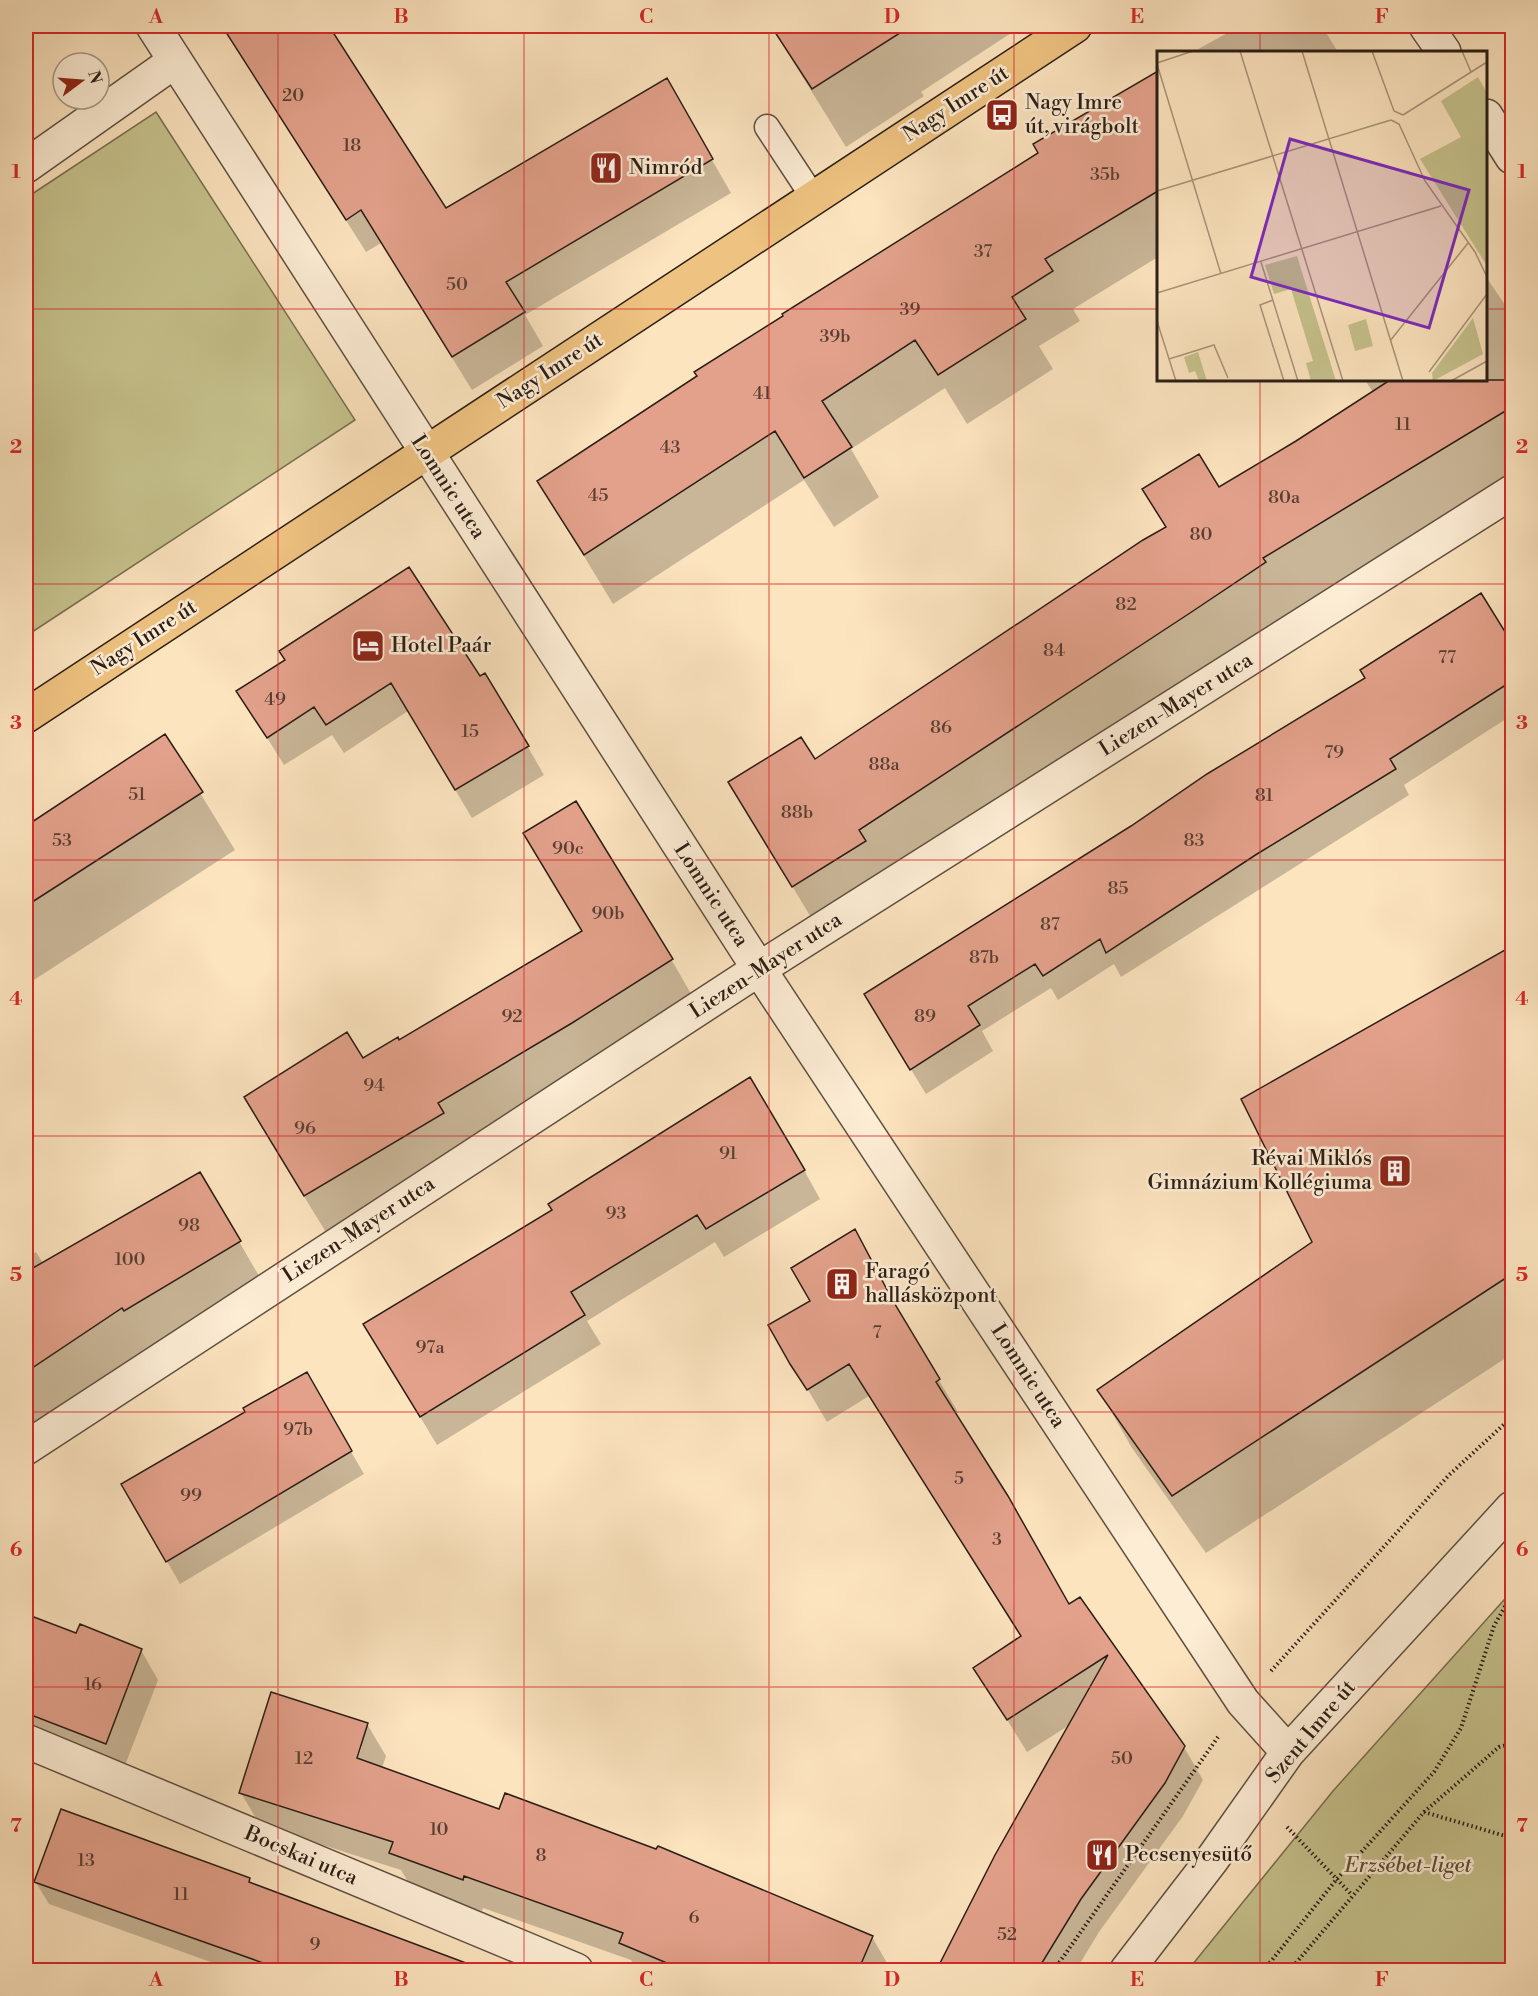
<svg xmlns="http://www.w3.org/2000/svg" width="1538" height="1996" viewBox="0 0 1538 1996" font-family="'Libre Bodoni',serif">
  <style>
    .green { fill: #c6c28d; stroke: #787051; stroke-width: 1.5 }
    .shadow { fill: #0003; fill-rule: evenodd }
    .building { fill: #e3a18b; stroke: #2b1e15; stroke-width: 1.5 }
    .lines { fill: none; stroke-linecap: round; stroke-linejoin: round }
    .service-casing { stroke: #5f5040; stroke-width: 27 }
    .minor-casing { stroke: #5f5040; stroke-width: 36 }
    .primary-casing { stroke: #2b1e15; stroke-width: 36 }
    .path { stroke: #2b1e15; stroke-width: 4; stroke-dasharray: 1.5 3; stroke-linecap: butt }
    .service { stroke: #fdedd5; stroke-width: 24 }
    .minor { stroke: #fdedd5; stroke-width: 33 }
    .primary { stroke: #eec280; stroke-width: 33 }
    .grid { fill: none; stroke: #d62828; stroke-width: 1.5; stroke-opacity: 0.55 }
    .labels { text-anchor: middle; dominant-baseline: central; stroke-width: 5; stroke-linejoin: round; paint-order: stroke }
    .number-label { font-size: 18px; fill: #593f32 }
    .poi-label { font-size: 21px; fill: #2b1e15; stroke: #fdedd5; text-anchor: start }
    .street-label { font-size: 21px; fill: #2b1e15; stroke: #fdedd5 }
    .park-label { font-size: 21px; font-style: italic; fill: #5a4f39; stroke: #fdedd5 }
    .inset-road { fill: none; stroke: #a8957b; stroke-width: 1.5 }
    .view { fill: #7b2cbf; fill-opacity: 0.15; stroke: #7b2cbf; stroke-width: 3 }
    .inset-edge { fill: none; stroke: #2b1e15; stroke-width: 3 }
    .neatline { fill: none; stroke: #d62828; stroke-width: 2 }
    .grid-label { font-size: 20px; text-anchor: middle; font-weight: bold; fill: #d62828 }
  </style>
  <rect width="100%" height="100%" fill="#fce4bf"/>
  <filter id="stains"><feTurbulence type="fractalNoise" baseFrequency=".00333" numOctaves="4"/><feColorMatrix values="0 0 0 0 .2 0 0 0 0 .09 0 0 0 0 .02 0 0 0 .5 -.17"/></filter>
  <radialGradient id="worn" r=".72"><stop offset=".6" stop-color="#630" stop-opacity="0"/><stop offset="1" stop-color="#630" stop-opacity=".3"/></radialGradient>
  <path class="green" d="M156,112L355,420L26,636V198Z
    M1512,1591V1970H1188L1333,1791Z"/>
  <path class="shadow" d="M223,26H327L445,210L666,80L731,193L525,315L543,346L472,390L381,243L366,252Z
    M771,26H1022L921,92L924,96L846,147Z
    M1240,26H1322L1338,52H1193Z
    M1158,73V257L1073,309L1080,321L1039,346L1053,369L967,424L945,388L851,449L879,497L834,527L804,480L613,604L539,482L1040,154L1035,144Z
    M1486,277L1512,315V485L827,944L730,783L815,761L1167,529L1219,489L1373,392L1365,380H1486Z
    M1481,595L1512,646V715L1404,785L1409,795L1121,977L1114,964L1058,1000L1051,988L982,1031L993,1051L926,1094L880,1019L1367,679Z
    M479,678L528,747L544,775L472,818L408,711L344,753L332,735L284,765L238,691Z
    M165,736L235,850L26,985V826Z
    M1512,948V1354L1206,1553L1132,1448L1099,1390L1314,1243L1243,1100Z
    M671,959L701,1011L335,1247L275,1149L362,1060L399,1042Z
    M804,1170L820,1199L724,1257L715,1242L587,1321L601,1344L437,1445L365,1325Z
    M200,1174L273,1300L26,1451V1259L36,1252L43,1263Z
    M904,1322L958,1412L955,1414L1069,1606L1184,1747L1203,1780L1183,1816L1099,1932L1076,1970H936L1071,1724L1027,1752L975,1668L1021,1637L869,1396L827,1422L770,1326Z
    M306,1374L364,1474L180,1584L123,1484L247,1413Z
    M26,1615L77,1635L141,1650L158,1680L122,1773L26,1736Z
    M367,1724L386,1756L382,1768L500,1811L657,1851L658,1848L872,1937L891,1970H636L631,1960L483,1908L482,1911L410,1885L401,1870L260,1825L241,1793ZM359,1746H362L356,1765H353Z
    M249,1880L252,1885L436,1970H233L49,1904L35,1881Z"/>
  <path class="building" d="M222,26H329L446,208L667,78L713,159L506,282L525,312L452,357L361,210L346,220Z
    M771,26H911L812,89Z
    M1158,71V191L1045,259L1053,271L1012,297L1026,319L938,375L915,340L822,401L852,447L804,478L775,431L584,555L537,481L697,376L694,372L783,316L782,314L1038,153L1033,144Z
    M1390,380H1512V407L1263,558L1266,562L1190,613L859,830L866,841L792,887L728,782L801,737L815,759L1143,540L1166,527L1142,489L1199,454L1219,487L1296,441Z
    M409,567L480,676L485,673L529,746L455,790L391,683L326,725L314,707L267,738L236,691L285,660L279,651Z
    M1481,593L1512,643V681L1390,759L1396,769L1257,854L1106,953L1100,939L1043,976L1035,964L968,1006L980,1025L910,1070L864,994L1131,826L1207,774L1365,678L1360,670Z
    M165,734L203,792L26,906V826Z
    M576,801L673,959L572,1023L438,1103L444,1113L304,1196L244,1097L347,1032L363,1058L398,1037L399,1040L582,931L523,833Z
    M1512,946V1274L1172,1496L1097,1390L1312,1242L1241,1099Z
    M750,1077L805,1170L706,1229L697,1215L571,1292L585,1315L420,1417L363,1324L552,1210L548,1204Z
    M200,1172L241,1241L124,1311L122,1308L26,1372V1272Z
    M855,1229L893,1301L940,1379L936,1382L1008,1496L1069,1604L1080,1597L1185,1746L1165,1783L1081,1899L1037,1971H936L995,1855L1108,1655L1007,1720L973,1668L1021,1636L849,1364L807,1390L790,1364L768,1325L810,1301L791,1268Z
    M307,1372L352,1451L166,1562L121,1484L245,1412L243,1408Z
    M26,1614L76,1633L80,1624L142,1649L106,1744L26,1713Z
    M271,1692L368,1723L357,1758L499,1809L505,1793L656,1849L658,1846L873,1936L858,1971H686L619,1943L623,1933L464,1876L463,1880L389,1853L393,1842L239,1793Z
    M61,1809L250,1878L249,1882L474,1966L473,1971H286L34,1882Z"/>
  <g class="lines">
    <g class="service-casing">
      <path id="service" d="M767,127L813,197"/>
    </g>
    <g class="minor-casing">
      <path id="minor" d="M153,26L759,969L1243,1702L1288,1752
        M1426,26L1444,52
        M1486,116L1512,157
        M26,166L175,61
        M26,1448L759,969L1512,492
        M26,1741L576,1970
        M1127,1970L1211,1861L1288,1752L1512,1508"/>
    </g>
    <g class="primary-casing">
      <path id="primary" d="M26,716L1075,26"/>
    </g>
    <path class="path" d="M1271,1671L1449,1475L1512,1417
      M1424,1812L1499,1747L1512,1744
      M1287,1827L1352,1895
      M1054,1970L1218,1737
      M1264,1970L1336,1880L1434,1772L1461,1728L1494,1626L1512,1594
      M1290,1970L1424,1812L1512,1838"/>
    <use href="#service" class="service"/>
    <use href="#minor" class="minor"/>
    <use href="#primary" class="primary"/>
  </g>
  <path class="grid" d="M278,26V1970M524,26V1970M769,26V1970M1014,26V1970M1260,26V52M26,309H1158M1486,309H1512M1260,380V1970M26,584H1512M26,860H1512M26,1136H1512M26,1412H1512M26,1687H1512"/>
  <defs>
    <g id="bus-square" transform="scale(1.725)"><rect x="-9" y="-9" width="18" height="18" rx="4" fill="#8f2418" stroke="#fdedd5"/><path d="M-5-6H5V4H4V6H2V4H-2V6H-4V4H-5ZM-3.5-4V0h7V-4ZM-3.5 1.2v1.5H-2V1.2ZM2 1.2v1.5H3.5V1.2Z" fill="#fff"/></g>
    <g id="restaurant-square" transform="scale(1.725)"><rect x="-9" y="-9" width="18" height="18" rx="4" fill="#8f2418" stroke="#fdedd5"/><path d="M-5-6h1v4h1v-4h1v4h1v-4h1v5L-1.5 .5V6h-2V.5L-5-1ZM5-6V6H3V1.5H1.5Q1.5-4 5-6Z" fill="#fff"/></g>
    <g id="hotel-square" transform="scale(1.725)"><rect x="-9" y="-9" width="18" height="18" rx="4" fill="#8f2418" stroke="#fdedd5"/><path d="M-6-4.5h1.5V1H6V5H4.5V3h-9V5H-6ZM-4 0a1.8 1.8 0 1 1 3.6 0ZM.5 0V-2.5h3Q6-2.5 6 0Z" fill="#fff"/></g>
    <g id="building-square" transform="scale(1.725)"><rect x="-9" y="-9" width="18" height="18" rx="4" fill="#8f2418" stroke="#fdedd5"/><path d="M-4-6H4V6H1V3H-1V6H-4ZM-2.5-4.3h1.7v1.8h-1.7ZM.8-4.3h1.7v1.8H.8ZM-2.5-1h1.7V.8h-1.7ZM.8-1h1.7V.8H.8Z" fill="#fff"/></g>
  </defs>
  <g fill-rule="evenodd">
    <use href="#bus-square" x="1002" y="115"/>
    <use href="#restaurant-square" x="606" y="168"/>
    <use href="#hotel-square" x="368" y="646"/>
    <use href="#building-square" x="1395" y="1171"/>
    <use href="#building-square" x="842" y="1284"/>
    <use href="#restaurant-square" x="1102" y="1855"/>
  </g>
  <g class="labels">
    <g class="number-label">
      <text x="293" y="95">20</text>
      <text x="352" y="145">18</text>
      <text x="1105" y="174">35b</text>
      <text x="983" y="251">37</text>
      <text x="457" y="284">50</text>
      <text x="910" y="309">39</text>
      <text x="835" y="336">39b</text>
      <text x="762" y="393">41</text>
      <text x="1403" y="424">11</text>
      <text x="670" y="447">43</text>
      <text x="598" y="495">45</text>
      <text x="1284" y="497">80a</text>
      <text x="1201" y="534">80</text>
      <text x="1126" y="604">82</text>
      <text x="1054" y="650">84</text>
      <text x="1447" y="657">77</text>
      <text x="275" y="699">49</text>
      <text x="941" y="727">86</text>
      <text x="470" y="731">15</text>
      <text x="1334" y="752">79</text>
      <text x="884" y="764">88a</text>
      <text x="137" y="794">51</text>
      <text x="1264" y="795">81</text>
      <text x="797" y="812">88b</text>
      <text x="62" y="840">53</text>
      <text x="1194" y="840">83</text>
      <text x="568" y="848">90c</text>
      <text x="1118" y="888">85</text>
      <text x="608" y="913">90b</text>
      <text x="1050" y="924">87</text>
      <text x="984" y="957">87b</text>
      <text x="512" y="1016">92</text>
      <text x="925" y="1016">89</text>
      <text x="374" y="1085">94</text>
      <text x="305" y="1128">96</text>
      <text x="728" y="1153">91</text>
      <text x="616" y="1213">93</text>
      <text x="189" y="1225">98</text>
      <text x="130" y="1259">100</text>
      <text x="877" y="1332">7</text>
      <text x="430" y="1347">97a</text>
      <text x="298" y="1429">97b</text>
      <text x="959" y="1478">5</text>
      <text x="191" y="1495">99</text>
      <text x="997" y="1539">3</text>
      <text x="93" y="1684">16</text>
      <text x="304" y="1758">12</text>
      <text x="1122" y="1758">50</text>
      <text x="439" y="1829">10</text>
      <text x="541" y="1855">8</text>
      <text x="86" y="1860">13</text>
      <text x="181" y="1894">11</text>
      <text x="694" y="1917">6</text>
      <text x="1007" y="1934">52</text>
      <text x="315" y="1944">9</text>
    </g>
    <g class="poi-label">
      <text x="1025" y="103">Nagy Imre<tspan x="1025" dy="24">út, virágbolt</tspan></text>
      <text x="629" y="168">Nimród</text>
      <text x="391" y="646">Hotel Paár</text>
      <text x="1372" y="1159" text-anchor="end">Révai Miklós<tspan x="1372" dy="24">Gimnázium Kollégiuma</tspan></text>
      <text x="865" y="1272">Faragó<tspan x="865" dy="24">hallásközpont</tspan></text>
      <text x="1125" y="1855">Pecsenyesütő</text>
    </g>
    <g class="street-label">
      <text transform="translate(956 104) rotate(-33)">Nagy Imre út</text>
      <text transform="translate(550 371) rotate(-33)">Nagy Imre út</text>
      <text transform="translate(448 487) rotate(57)">Lomnic utca</text>
      <text transform="translate(144 638) rotate(-33)">Nagy Imre út</text>
      <text transform="translate(1176 705) rotate(-32)">Liezen-Mayer utca</text>
      <text transform="translate(711 895) rotate(57)">Lomnic utca</text>
      <text transform="translate(766 966) rotate(-33)">Liezen-Mayer utca</text>
      <text transform="translate(359 1230) rotate(-33)">Liezen-Mayer utca</text>
      <text transform="translate(1028 1376) rotate(57)">Lomnic utca</text>
      <text transform="translate(1311 1732) rotate(-50)">Szent Imre út</text>
      <text transform="translate(301 1856) rotate(23)">Bocskai utca</text>
    </g>
    <g class="park-label">
      <text x="1408" y="1866">Erzsébet-liget</text>
    </g>
  </g>
  <g transform="translate(1157 51)">
    <rect width="330" height="330" fill="#fce4bf"/>
    <path d="M321,26L330,42V215L263,108L304,86L284,50ZM140,205L179,330H154L149,312L156,310L134,238L117,243L108,214ZM316,267L326,303L276,330L275,322ZM209,268L216,295L198,300L191,274ZM41,301L50,330H42L38,320L32,322L27,306Z" fill="#c6c28d"/>
    <path class="inset-road" d="M83,0L186,330M145,0L246,330M215,0L237,60L246,64M305,0L314,21M0,12L36,0M0,13L64,223M246,64L330,11M234,69L242,73L268,130L318,201L330,226M0,140L234,69M104,211L141,330M0,242L284,155M116,249L103,254L127,330M0,270L19,330M233,290L311,192M12,308L57,294L71,327M272,321L330,243M294,330L330,310"/>
    <path class="view" d="M133,88L312,139L272,277L94,226Z"/>
    <rect width="330" height="330" class="inset-edge"/>
  </g>
  <rect width="1538" height="1996" fill="none" stroke="#fce4bf" stroke-width="66"/>
  <g transform="translate(81 81) rotate(74)"><circle r="28" fill="#fdedd5" stroke="#a99a88" stroke-width="1.5"/>
  <path d="M0-4.5L10 22L0 15L-10 22Z" fill="#8f2418"/>
  <text y="-9" font-size="16" font-weight="bold" text-anchor="middle" fill="#2b1e15">N</text>
  </g>
  <rect x="33" y="33" width="1472" height="1930" class="neatline"/>
  <g class="grid-label">
    <text x="156" y="23">A</text>
    <text x="401" y="23">B</text>
    <text x="646" y="23">C</text>
    <text x="892" y="23">D</text>
    <text x="1137" y="23">E</text>
    <text x="1382" y="23">F</text>
    <text x="16" y="178">1</text>
    <text x="1522" y="178">1</text>
    <text x="16" y="453">2</text>
    <text x="1522" y="453">2</text>
    <text x="16" y="729">3</text>
    <text x="1522" y="729">3</text>
    <text x="16" y="1005">4</text>
    <text x="1522" y="1005">4</text>
    <text x="16" y="1281">5</text>
    <text x="1522" y="1281">5</text>
    <text x="16" y="1556">6</text>
    <text x="1522" y="1556">6</text>
    <text x="16" y="1832">7</text>
    <text x="1522" y="1832">7</text>
    <text x="156" y="1986">A</text>
    <text x="401" y="1986">B</text>
    <text x="646" y="1986">C</text>
    <text x="892" y="1986">D</text>
    <text x="1137" y="1986">E</text>
    <text x="1382" y="1986">F</text>
  </g>
  <rect width="100%" height="100%" filter="url(#stains)"/>
  <rect width="100%" height="100%" fill="url(#worn)"/>
</svg>
